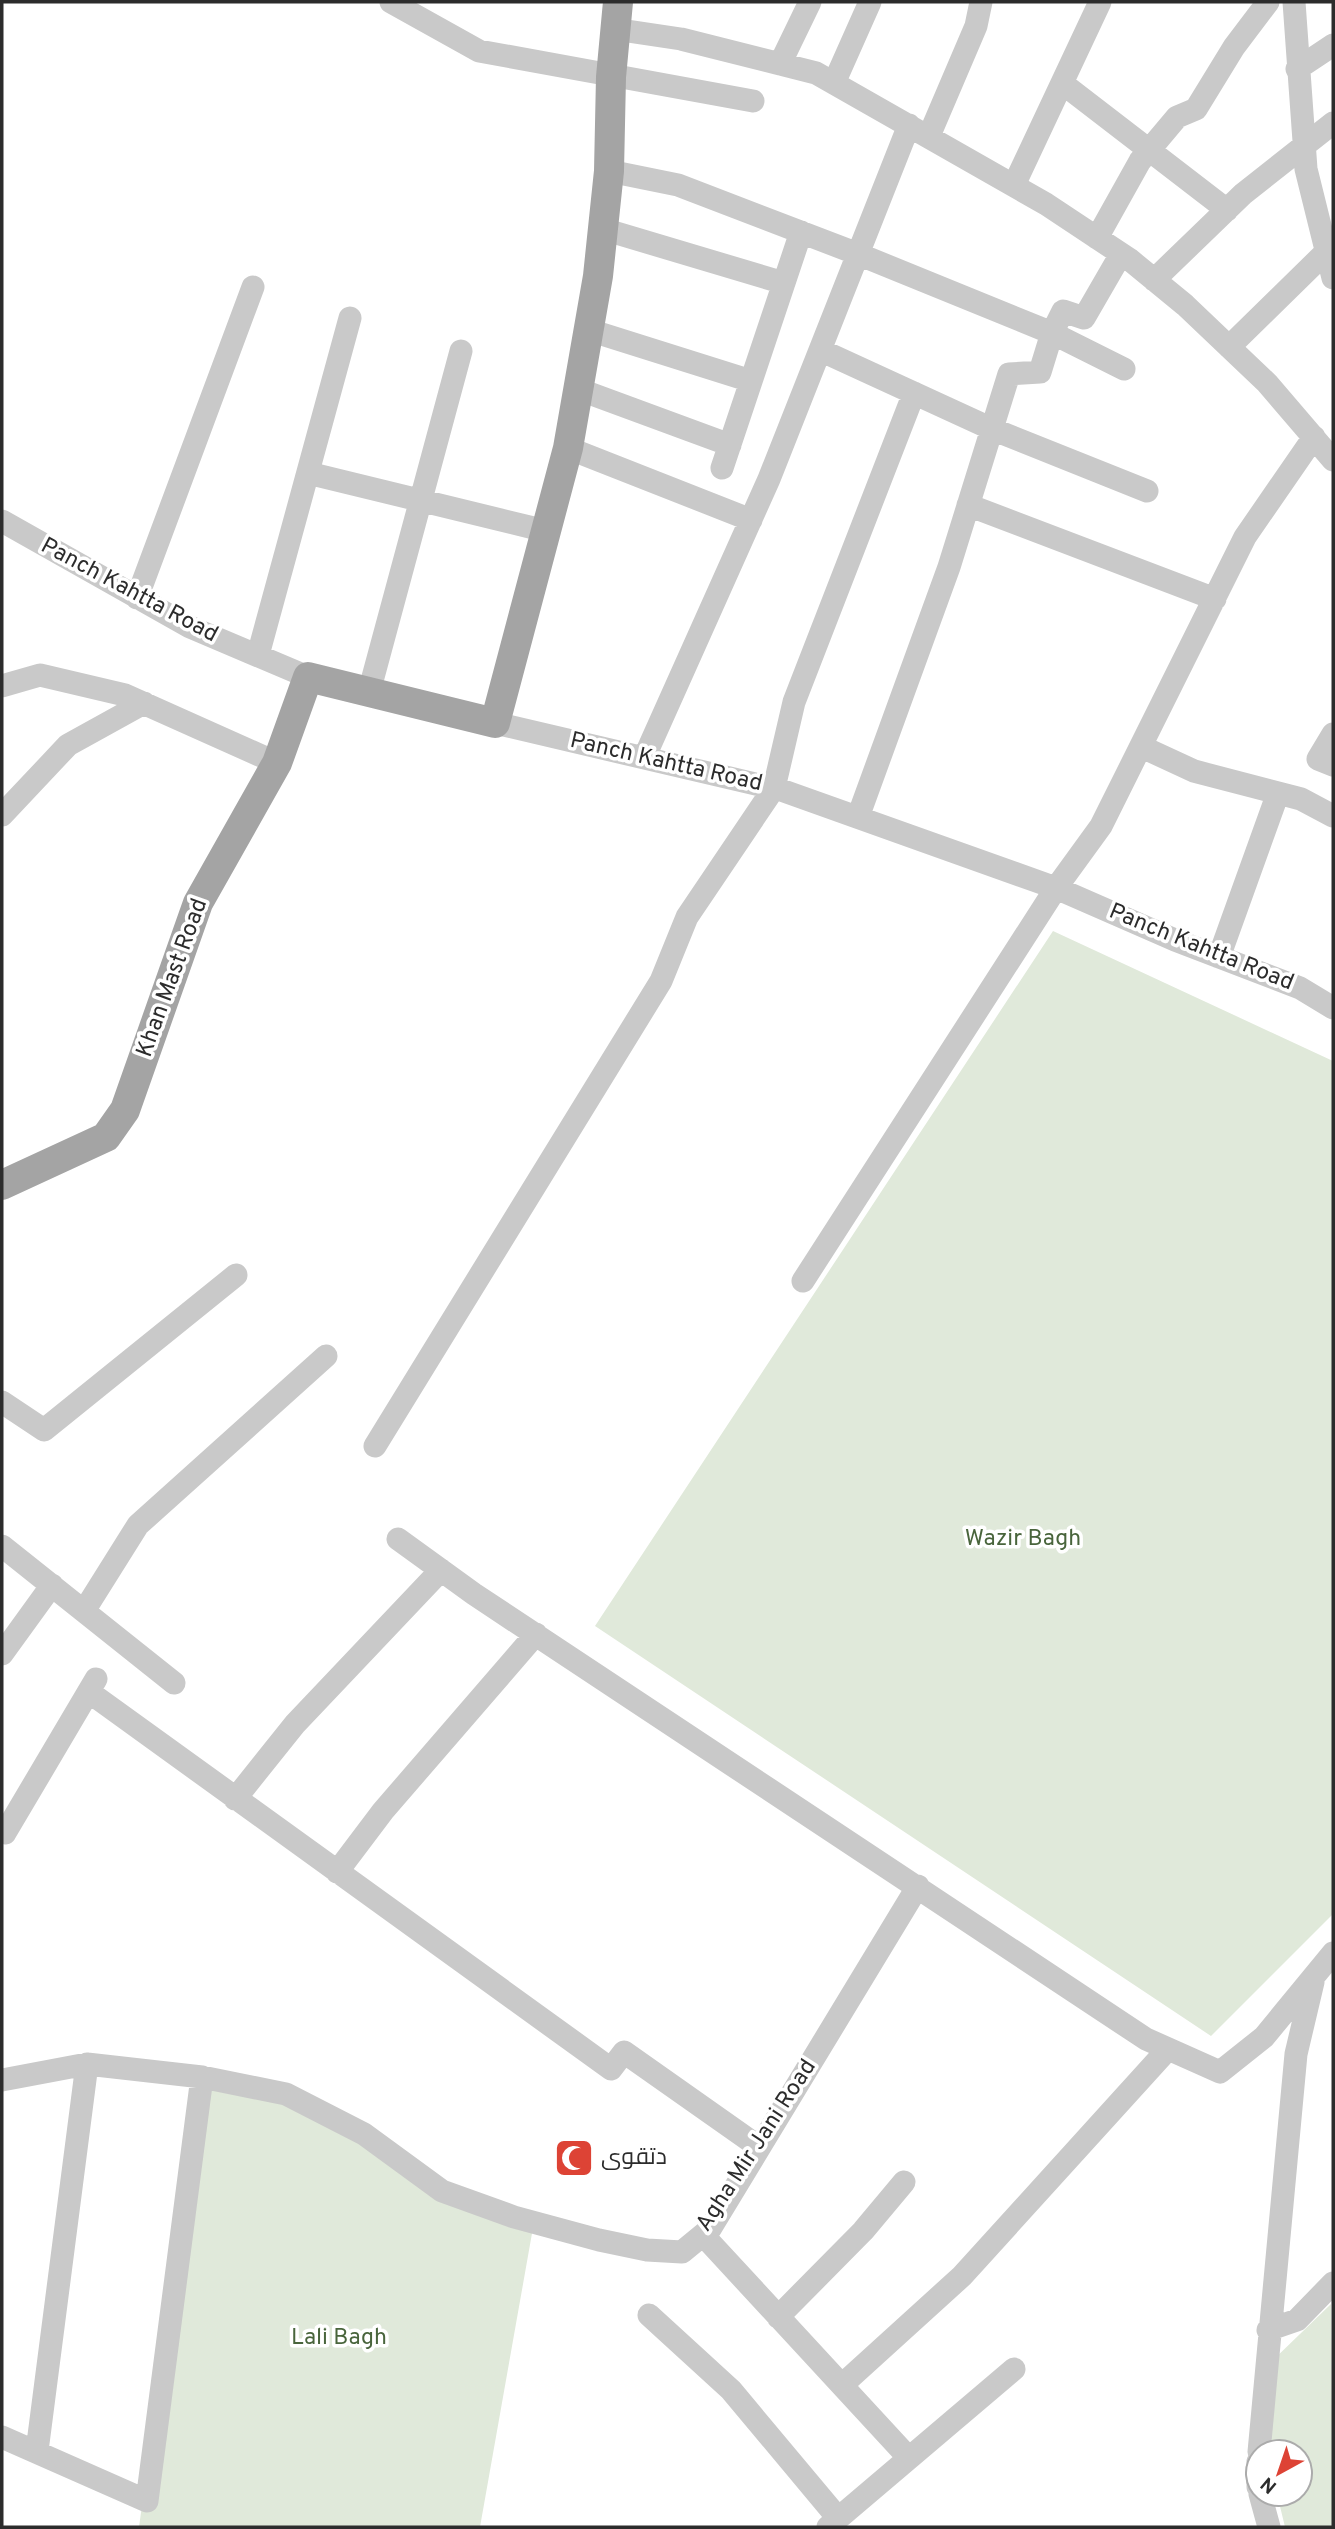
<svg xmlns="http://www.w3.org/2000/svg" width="1335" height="2529" viewBox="0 0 1335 2529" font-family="Overpass,Cairo,sans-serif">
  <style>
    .green { fill: #e0e9da }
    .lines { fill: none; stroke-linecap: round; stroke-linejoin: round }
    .minor { stroke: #c9c9c9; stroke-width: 23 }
    .major { stroke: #a4a4a4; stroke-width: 30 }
    .labels { text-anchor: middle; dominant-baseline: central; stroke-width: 7; stroke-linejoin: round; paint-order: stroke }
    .street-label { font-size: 23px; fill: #2c2c2c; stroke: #fff }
    .park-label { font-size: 23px; fill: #49653c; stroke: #fff }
    .poi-label { font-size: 23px; fill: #2c2c2c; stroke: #fff; text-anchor: start }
  </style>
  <rect width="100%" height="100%" fill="#fff"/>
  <path class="green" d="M1053,931L1333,1061V1914L1211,2036L595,1626Z
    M202,2077L286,2094L442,2191L534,2222L480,2527H139Z
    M1331,2304L1333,2527H1285L1277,2494H1300V2452H1268L1270,2363Z"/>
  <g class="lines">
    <path class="minor" d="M391,2L479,51L753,101
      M1294,2L1306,169L1333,278
      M614,29L681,39L816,73L1046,204L1129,259L1185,305L1267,383L1333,460
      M780,64L810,2
      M1297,69L1333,45
      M834,83L870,2
      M1062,83L1227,210
      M929,136L976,26L981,2
      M609,171L678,185L858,254L1052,333L1124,369
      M1014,185L1100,2
      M603,229L784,283
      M1097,238L1140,161L1177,117L1196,109L1234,47L1268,2
      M1154,280L1243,194L1333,123
      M589,330L751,381
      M1229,347L1328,250
      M820,350L992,429L1147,491
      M578,389L730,445
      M568,448L751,520
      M722,468L801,232
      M308,473L546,531
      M968,505L1215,599
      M2,521L190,627L308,677
      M137,598L253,287
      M258,655L350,318
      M2,686L40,675L125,695L277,763
      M369,692L461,351
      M495,723L781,790L1056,888L1175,940L1300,988L1333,1008
      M1333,734L1318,759L1333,765
      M1142,747L1194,771L1301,799L1333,816
      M645,756L769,479L909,125
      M2,815L68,745L144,703
      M858,817L949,567L1009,374L1040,372L1052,333L1063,311L1084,318L1121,254
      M1219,957L1278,793
      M803,1281L1056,888L1101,826L1245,537L1314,437
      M2,1402L44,1430L236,1275
      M375,1446L661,981L687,917L774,788L794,702L914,393
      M398,1539L474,1594L1146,2039L1220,2072L1264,2037L1333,1953
      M2,1546L174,1683
      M84,1611L138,1525L326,1356
      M2,1654L52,1585
      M89,1692L611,2069L624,2052L759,2147
      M235,1799L295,1724L441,1570
      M2,1831L5,1833L96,1679
      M337,1872L383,1811L536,1634
      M2,2080L87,2064L202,2077L286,2094L364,2134L442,2191L514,2217L599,2240L647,2250L682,2252L710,2229L918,1886
      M703,2235L908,2457
      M649,2315L731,2390L838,2518
      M778,2317L863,2231L904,2182
      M1268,2330L1297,2320L1333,2283
      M842,2385L962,2276L1168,2049
      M2,2437L147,2501L202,2077
      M37,2451L87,2064
      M1259,2452L1296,2054L1313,1982
      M1258,2462V2487
      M1260,2494L1269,2527
      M828,2527L1014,2369"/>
    <path class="major" d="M2,1185L106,1137L125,1110L198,903L277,763L308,677L495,723L568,448L598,276L609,171L611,77L618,2"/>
  </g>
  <defs>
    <g id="mosque-square" transform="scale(2.0125)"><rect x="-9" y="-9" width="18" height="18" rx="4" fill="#dd4335" stroke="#fff"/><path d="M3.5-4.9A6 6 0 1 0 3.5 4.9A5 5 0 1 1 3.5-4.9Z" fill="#fff"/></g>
  </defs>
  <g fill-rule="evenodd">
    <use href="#mosque-square" x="574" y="2158"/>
  </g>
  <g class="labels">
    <g class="street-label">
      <text transform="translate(129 591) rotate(28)">Panch Kahtta Road</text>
      <text transform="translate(666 763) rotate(13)">Panch Kahtta Road</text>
      <text transform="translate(1201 948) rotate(22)">Panch Kahtta Road</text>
      <text transform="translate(173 978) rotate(-70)">Khan Mast Road</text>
      <text transform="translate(757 2146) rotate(-57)">Agha Mir Jani Road</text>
    </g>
    <g class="park-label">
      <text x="1023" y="1539">Wazir Bagh</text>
      <text x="339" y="2338">Lali Bagh</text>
    </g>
    <g class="poi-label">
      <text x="601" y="2158">دتقوى</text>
    </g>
  </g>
  <rect width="1335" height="2529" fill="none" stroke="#2c2c2c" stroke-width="7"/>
  <g transform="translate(1279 2473) rotate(220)"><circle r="33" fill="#ffffff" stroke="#ababab" stroke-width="2"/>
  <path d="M0-5L12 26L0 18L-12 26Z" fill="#dd4335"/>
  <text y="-10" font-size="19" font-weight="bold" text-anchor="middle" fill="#2c2c2c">N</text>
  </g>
</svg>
